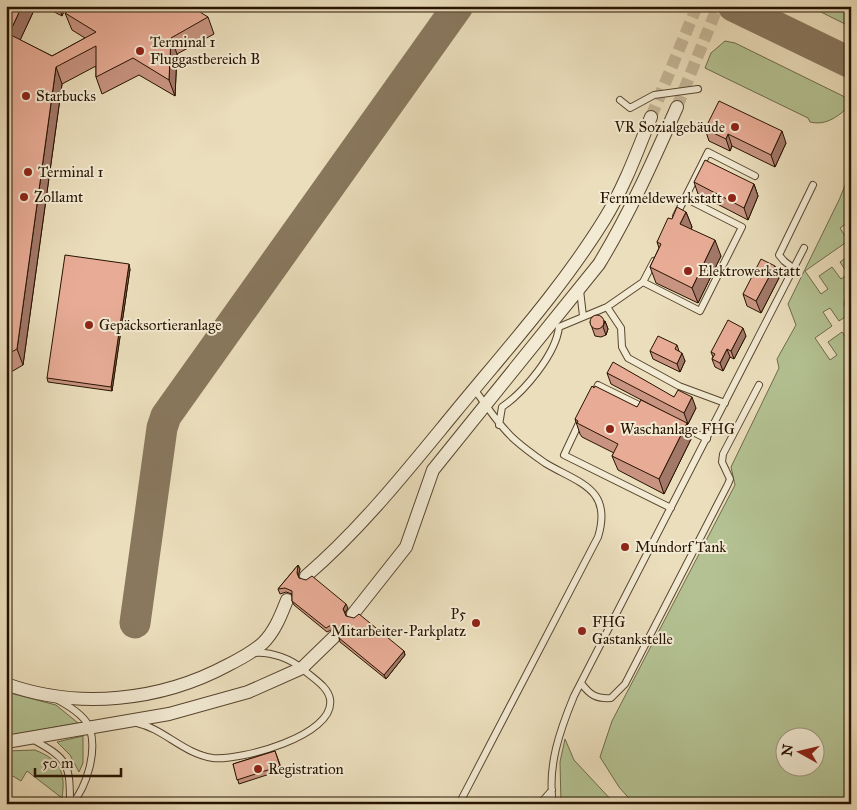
<svg xmlns="http://www.w3.org/2000/svg" width="857" height="810" viewBox="0 0 857 810" font-family="'IM FELL Great Primer',serif">
  <style>
    .green { fill: #b4c293; stroke: #6e6a4a; fill-rule: evenodd }
    .lines { fill: none; stroke-linecap: round; stroke-linejoin: round }
    .taxiway { stroke: #89785e; stroke-width: 31 }
    .minor-tunnel { stroke: #c4b596; stroke-width: 12; stroke-dasharray: 12 6; stroke-linecap: butt }
    .service-casing { stroke: #58462f; stroke-width: 8 }
    .minor-casing { stroke: #58462f; stroke-width: 14 }
    .service { stroke: #f2ead3; stroke-width: 6 }
    .minor { stroke: #f2ead3; stroke-width: 12 }
    .wall { fill: #c89481; stroke: #271300 }
    .shaded-wall { fill: #a27869; stroke: #271300 }
    .building { fill: #e8ac96; stroke: #271300 }
    .poi-dot { fill: #8f2418; stroke: #f2ead3; stroke-width: 2 }
    .labels { text-anchor: middle; dominant-baseline: central; stroke-width: 4; stroke-linejoin: round; paint-order: stroke }
    .poi-label { font-size: 15px; fill: #271300; stroke: #f2ead3; text-anchor: start }
  </style>
  <rect width="100%" height="100%" fill="#ebdebc"/>
  <filter id="stains"><feTurbulence type="fractalNoise" baseFrequency=".004" numOctaves="4"/><feColorMatrix values="0 0 0 0 .2 0 0 0 0 .09 0 0 0 0 .02 0 0 0 .5 -.17"/></filter>
  <radialGradient id="worn" r=".72"><stop offset=".6" stop-color="#630" stop-opacity="0"/><stop offset="1" stop-color="#630" stop-opacity=".3"/></radialGradient>
  <path class="green" d="M809,6H851V27Z
    M725,41L735,43L851,100V105C838,116 827,126 810,122L808,118L705,68L711,53Z
    M851,171V229L847,223L840,228L848,241L805,271L821,294L828,289L819,276L832,267L841,279L848,274L840,262L851,254V291L846,295L844,305L850,314L839,321L830,308L823,312L832,326L815,338L830,360L837,355L828,342L842,332L851,344V804H634L619,787L600,757L612,721L735,485L731,467L779,368L777,359L796,325L788,304L839,200ZM784,738H814V768H784Z
    M6,692L56,705L78,723L6,736Z
    M83,736V763L79,772L70,755L57,742Z
    M565,739L574,760L615,804H561L560,762Z
    M35,750C60,760 66,772 62,798L27,771L21,781L6,772V751Z"/>
  <g class="lines">
    <path class="taxiway" d="M733,6L851,63
      M135,623L162,428L166,416L458,6"/>
    <path class="minor-tunnel" d="M677,107L718,6
      M651,117L697,6"/>
    <g class="service-casing">
      <path id="service" d="M620,100L630,108L654,95L698,89
        M676,216L708,152L755,176
        M793,268L784,261L779,255L813,185
        M643,282L700,311L742,227L685,198
        M580,290L583,316
        M607,307L621,328L622,347L628,358L679,386L725,403
        M594,394L598,385L645,408
        M580,421L564,455L671,508
        M499,425L502,407C524,392 556,354 559,327L607,307L643,282L654,261
        M683,427L707,439
        M581,683C590,695 596,699 611,698L625,684L728,484L730,479L722,462L723,454L759,385
        M58,700C69,706 86,716 90,729C97,752 87,786 72,804
        M137,723C164,729 184,754 213,758C239,761 336,736 330,699C328,687 314,679 305,671C292,659 271,651 253,653
        M32,739C68,759 70,763 70,804
        M459,804L598,537C613,488 578,483 545,463C535,456 524,448 515,440C498,425 488,407 474,389
        M540,804L552,790
        M553,804C547,766 560,730 574,696L804,248"/>
    </g>
    <g class="minor-casing">
      <path id="minor" d="M306,576C362,528 409,468 456,411C507,349 562,288 604,220C624,188 637,152 651,117
        M353,614L406,547L433,470L599,264C630,213 653,161 677,107
        M6,684C78,710 161,701 228,665C240,659 253,652 263,643C275,631 281,615 287,600
        M6,742L169,714L248,692L302,668L334,637"/>
    </g>
    <use href="#service" class="service"/>
    <use href="#minor" class="minor"/>
  </g>
  <path class="wall" d="M6,6H36L20,40L52,56L85,38L72,30L65,13L208,17L214,34L177,54L175,96L139,75L102,94L96,77V66L62,84L23,365L6,375Z
    M43,6H66L62,16Z
    M705,129L786,143L775,167L732,146L730,151L709,141Z
    M694,182L754,184L758,196L748,220L698,194Z
    M686,212L692,227L691,229L721,256L698,303L656,283L650,267L659,248L657,242L672,219Z
    M130,269L112,391L48,382L47,378Z
    M779,278L761,313L747,306L743,294Z
    M605,321L608,329L606,335L601,337L595,336L590,322Z
    M746,336L734,359L730,357L723,371L715,367L712,359L713,357L711,352Z
    M677,345L679,351L685,361L680,372L653,359L650,351Z
    M607,373L674,397L696,408L688,424H687L692,437L664,494L618,470L612,456L614,453L582,437L580,434L575,419L637,407L670,415L611,384Z
    M298,565L300,569L298,576L299,578L348,608L345,613L346,616L404,651L405,655L386,679L340,642L339,638L340,632L339,631L333,629L327,632L294,605L292,601V594L286,592L280,594L278,589Z
    M275,751L282,770L239,784L233,764Z"/>
  <path class="shaded-wall" d="M22,6H36L15,51L9,34Z
    M59,6H66L62,16Z
    M171,38L177,54L175,96L169,80Z
    M56,67L62,84L23,365L17,349Z
    M782,131L786,143L775,167L771,155Z
    M728,134L732,146L730,151L726,139Z
    M754,184L758,196L748,220L744,208Z
    M686,212L692,227L686,239L680,224Z
    M715,240L721,256L698,303L692,288Z
    M129,264L130,269L112,391L111,387Z
    M775,266L779,278L761,313L756,301Z
    M605,321L608,329L606,335L603,327Z
    M743,328L746,336L734,359L731,351Z
    M727,349L730,357L723,371L720,363Z
    M682,353L685,361L680,372L677,364Z
    M692,397L696,408L688,424L684,413Z
    M687,423L692,437L664,494L659,479Z
    M298,565L300,569L298,577L297,573Z
    M346,604L348,608L345,613L343,609Z
    M404,651L405,655L386,679L384,675Z"/>
  <path class="building" d="M6,6H22L9,34L52,56L96,32L65,13L77,6H190L208,17L171,38L169,80L133,58L96,77V46L56,67L17,349L6,355Z
    M719,101L782,131L771,155L728,134L726,139L705,129Z
    M705,160L754,184L744,208L694,182Z
    M677,207L686,212L680,224L715,240L692,288L650,267L661,244L657,242L668,218L672,219Z
    M65,255L129,264L111,387L47,378Z
    M761,259L775,266L756,301L743,294Z
    M590 322a7 7 0 1 1 14 0a7 7 0 1 1-14 0Z
    M728,320L743,328L731,351L727,349L720,363L712,359L715,354L711,352Z
    M658,336L677,345L675,349L682,353L677,364L650,351Z
    M613,362L674,397L678,390L692,397L684,413L607,373Z
    M592,386L594,388L595,386L637,407L641,400L687,423L659,479L612,456L618,444L577,423L578,421L575,419Z
    M298,565L297,573L299,578L306,580L312,576L346,604L343,609L346,616L354,618L359,614L404,651L384,675L339,638L340,631L338,627L331,625L326,628L292,601V591L285,588L278,589Z
    M275,751L280,766L237,780L233,764Z"/>
  <g class="poi-dot">
    <circle cx="140" cy="51" r="5"/>
    <circle cx="26" cy="96" r="5"/>
    <circle cx="735" cy="127" r="5"/>
    <circle cx="28" cy="172" r="5"/>
    <circle cx="24" cy="197" r="5"/>
    <circle cx="732" cy="198" r="5"/>
    <circle cx="688" cy="271" r="5"/>
    <circle cx="89" cy="325" r="5"/>
    <circle cx="610" cy="429" r="5"/>
    <circle cx="625" cy="547" r="5"/>
    <circle cx="476" cy="623" r="5"/>
    <circle cx="582" cy="631" r="5"/>
    <circle cx="258" cy="769" r="5"/>
  </g>
  <g class="labels">
    <g class="poi-label">
      <text x="150" y="42">Terminal 1<tspan x="150" dy="17">Fluggastbereich B</tspan></text>
      <text x="36" y="96">Starbucks</text>
      <text x="725" y="127" text-anchor="end">VR Sozialgebäude</text>
      <text x="38" y="172">Terminal 1</text>
      <text x="34" y="197">Zollamt</text>
      <text x="722" y="198" text-anchor="end">Fernmeldewerkstatt</text>
      <text x="698" y="271">Elektrowerkstatt</text>
      <text x="99" y="325">Gepäcksortieranlage</text>
      <text x="620" y="429">Waschanlage FHG</text>
      <text x="635" y="547">Mundorf Tank</text>
      <text x="466" y="614" text-anchor="end">P5<tspan x="466" dy="17">Mitarbeiter-Parkplatz</tspan></text>
      <text x="592" y="622">FHG<tspan x="592" dy="17">Gastankstelle</tspan></text>
      <text x="268" y="769">Registration</text>
    </g>
  </g>
  <rect width="857" height="810" fill="none" stroke="#ebdebc" stroke-width="25"/>
  <rect x="8" y="8" width="842" height="795" fill="none" stroke="#271300" stroke-width="2.5"/>
  <rect x="12" y="12" width="832" height="785" fill="none" stroke="#271300"/>
  <g transform="translate(800 752) rotate(278)"><circle r="24" fill="#f2ead3" stroke="#a1947f"/>
  <path d="M0-4L9 19L0 12L-9 19Z" fill="#8f2418"/>
  <text y="-8" font-size="14" font-weight="bold" text-anchor="middle" fill="#271300">N</text>
  </g>
  <path d="M35 768v8h86v-8" fill="none" stroke="#271300" stroke-width="2.5"/>
  <text x="42" y="768" font-size="15" fill="#271300" stroke="#f2ead3" stroke-width="4" paint-order="stroke">50 m</text>
  <rect width="100%" height="100%" filter="url(#stains)"/>
  <rect width="100%" height="100%" fill="url(#worn)"/>
</svg>
